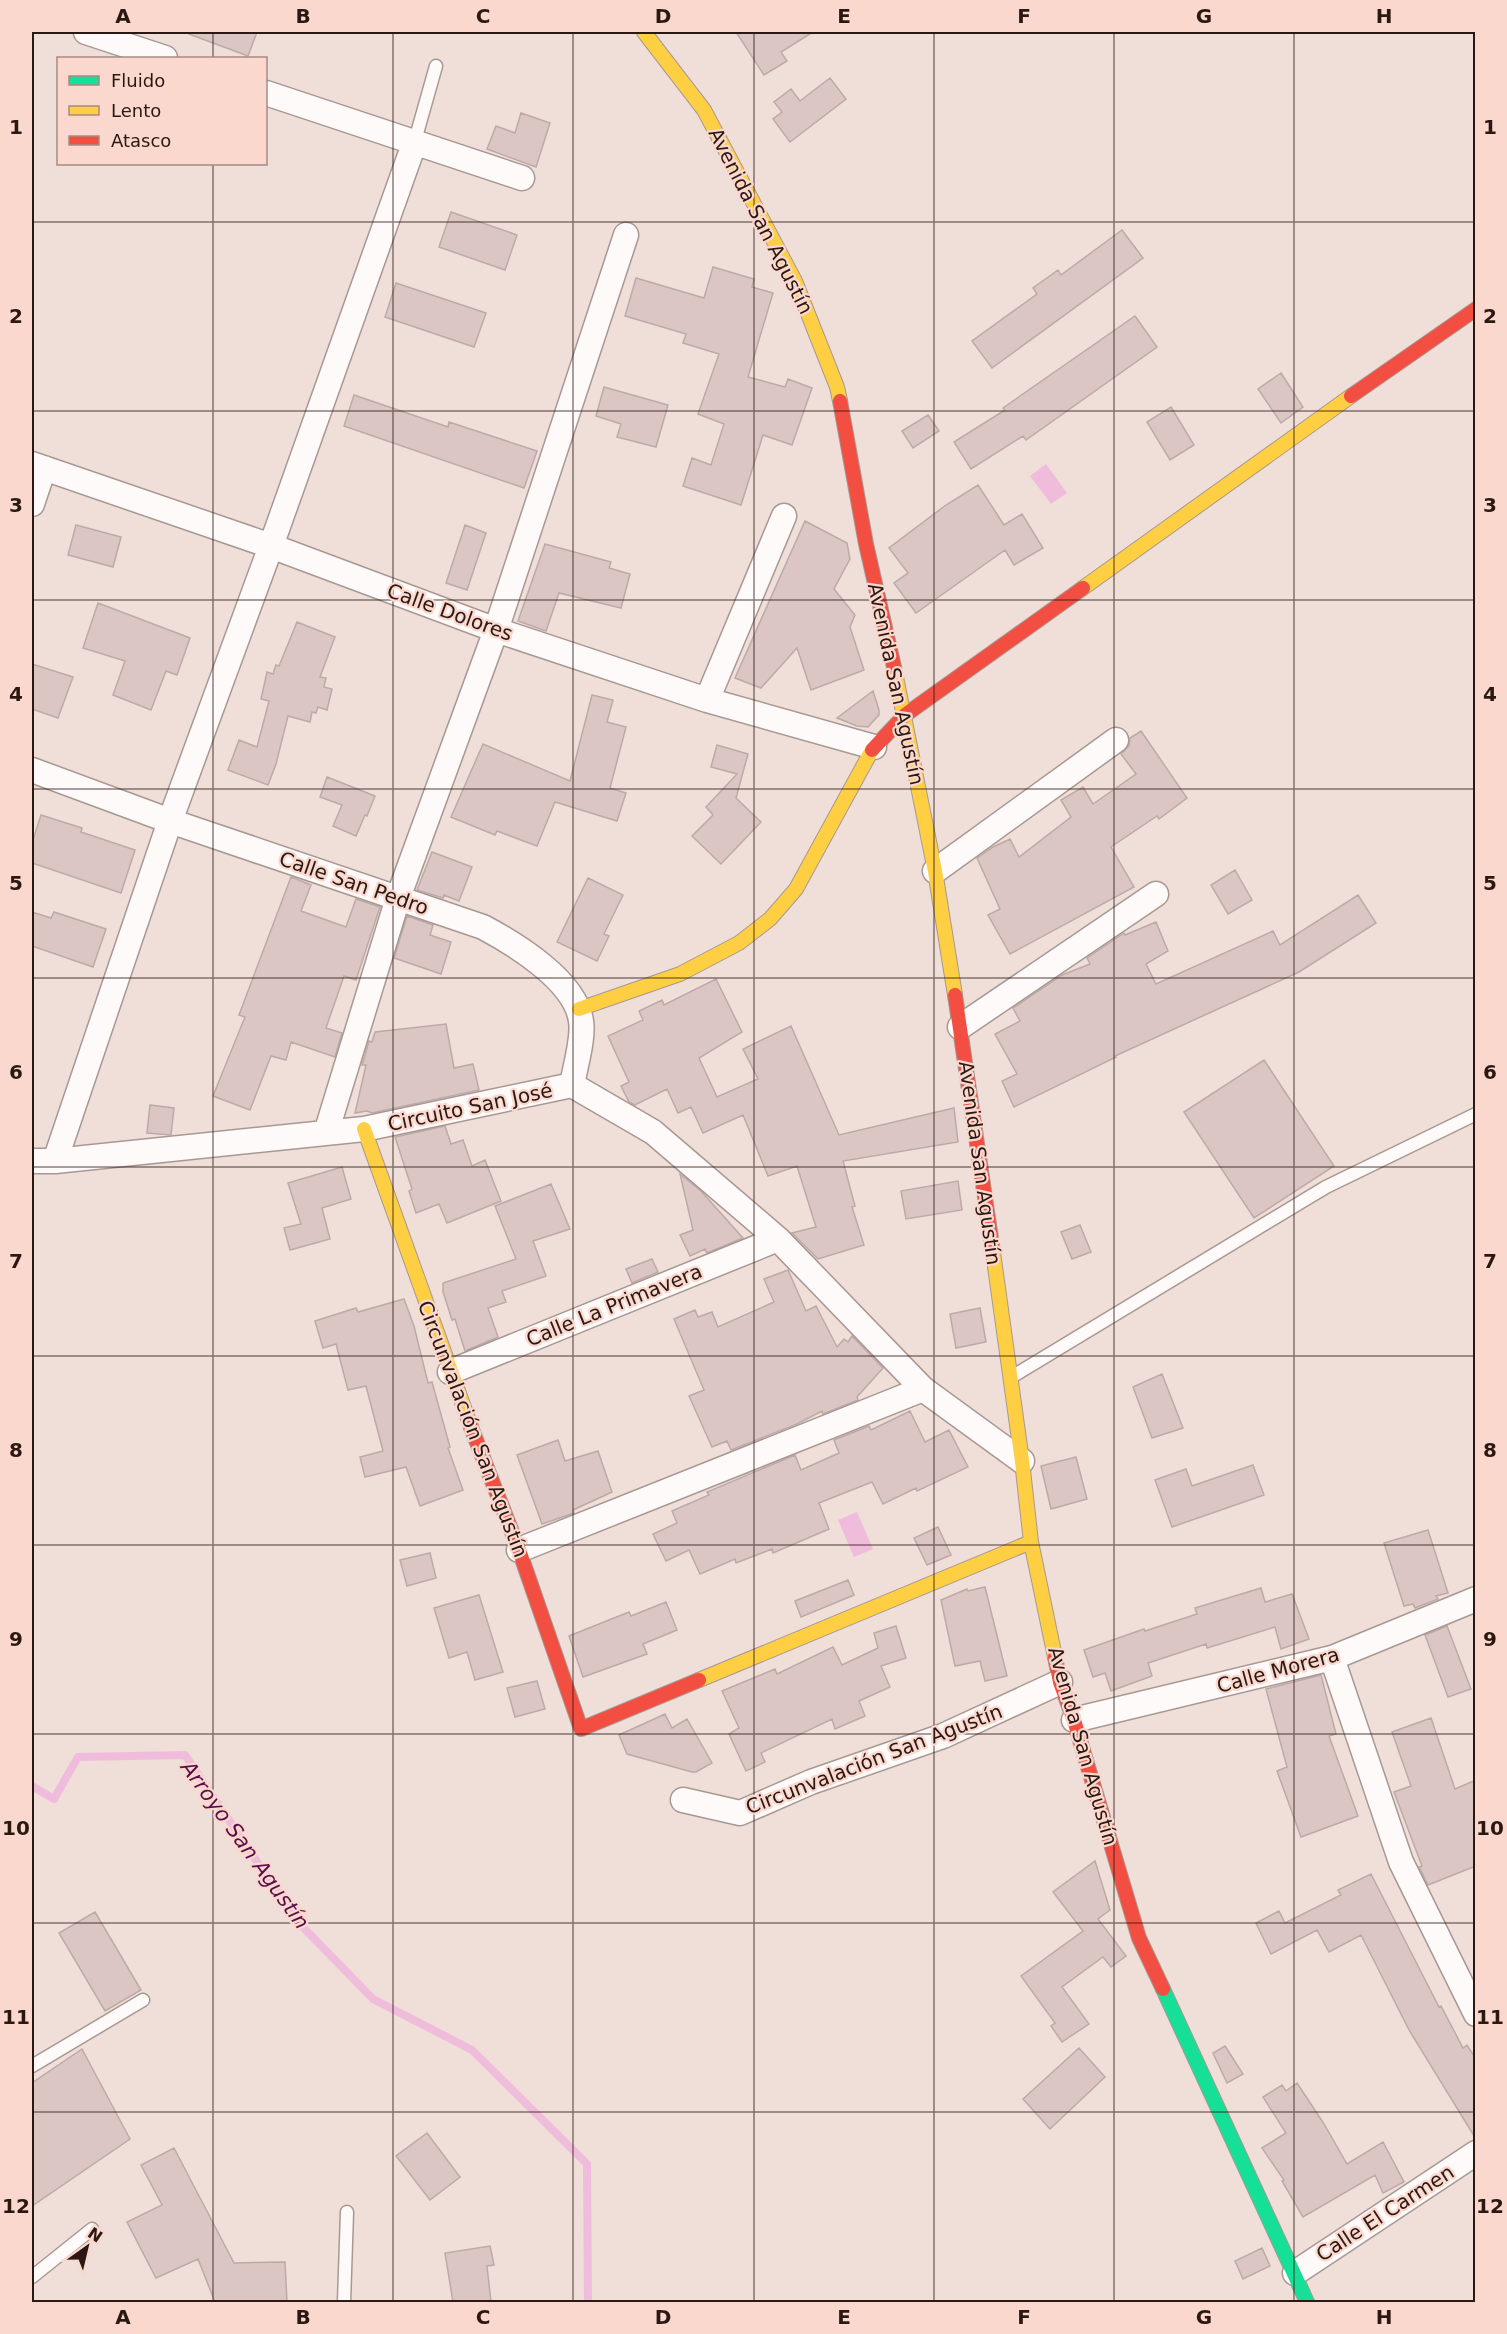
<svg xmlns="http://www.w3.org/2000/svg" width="1507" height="2334" viewBox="0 0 1507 2334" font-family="'DejaVu Sans',sans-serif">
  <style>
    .water { fill: #f0bcdb }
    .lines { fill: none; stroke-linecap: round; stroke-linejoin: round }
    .stream { stroke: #f0bcdb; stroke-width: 8 }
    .building { fill: #dbc6c3; stroke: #bcaaa8; stroke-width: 1.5 }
    .lane-casing { stroke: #a89893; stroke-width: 15 }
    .street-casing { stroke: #a89893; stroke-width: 27 }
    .fast-casing { stroke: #a89893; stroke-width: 16 }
    .slow-casing { stroke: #a89893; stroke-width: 16 }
    .jam-casing { stroke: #a89893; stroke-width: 16 }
    .lane { stroke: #fdfaf9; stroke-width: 12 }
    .street { stroke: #fdfaf9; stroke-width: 24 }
    .fast { stroke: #16e098; stroke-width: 14 }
    .slow { stroke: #ffcf43; stroke-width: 14 }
    .jam { stroke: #f24e42; stroke-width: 14 }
    .grid { fill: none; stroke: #2b1812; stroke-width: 1.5; stroke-opacity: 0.55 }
    .labels { text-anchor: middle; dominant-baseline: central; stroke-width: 4.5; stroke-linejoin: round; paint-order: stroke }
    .street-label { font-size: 20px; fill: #2b1812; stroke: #fad8ce }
    .water-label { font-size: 21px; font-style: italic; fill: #590c4a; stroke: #fad8ce }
    .neatline { fill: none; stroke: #2b1812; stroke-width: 2 }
    .grid-label { font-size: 20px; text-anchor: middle; font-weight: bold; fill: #2b1812 }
  </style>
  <rect width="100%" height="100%" fill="#f0ded8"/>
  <path class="water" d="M1046,464L1067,493L1051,504L1030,476Z
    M857,1512L873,1549L854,1557L838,1520Z"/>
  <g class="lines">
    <path class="stream" d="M32,1786L54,1799L78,1757L185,1755L297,1921L373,1999L472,2050L587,2164L588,2302"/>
  </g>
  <path class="building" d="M190,32H257L248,56L189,34Z
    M736,32H813L781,52L787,61L764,75Z
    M830,78L846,99L790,142L773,119L782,112L774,102L791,89L800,101Z
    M521,113L550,123L536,167L487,149L496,126L515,133Z
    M451,212L517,235L505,270L439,247Z
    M1122,230L1143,258L992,368L972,341L1037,294L1033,288L1058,270L1061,275Z
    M713,267L754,279L752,287L773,293L748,377L785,387L788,379L812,388L792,445L763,435L741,505L683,486L692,458L711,465L724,424L698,414L719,354L683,343L686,334L625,316L636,278L704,298Z
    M396,283L486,313L474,347L385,317Z
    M1135,316L1157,347L1026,440L1023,436L971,469L954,442L1005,410L1003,408Z
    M1281,373L1303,407L1281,423L1258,389Z
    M604,387L668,405L656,447L617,437L621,424L596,416Z
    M354,395L448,427L449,422L537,451L524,488L344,426Z
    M1171,407L1194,445L1170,460L1147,422Z
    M928,415L939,431L913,448L902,431Z
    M978,485L1004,525L1022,514L1043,548L1014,565L1005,550L916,613L894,583L908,573L889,548L946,505Z
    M805,521L847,543L850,559L834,589L855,615L850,627L864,670L811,690L797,648L761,688L735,678Z
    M76,525L121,537L113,567L68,555Z
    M465,525L486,533L467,590L446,583Z
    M545,544L611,562L609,568L630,574L621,608L559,593L546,631L518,621Z
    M98,603L190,638L177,675L166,671L151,710L113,695L125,661L83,648Z
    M297,622L335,637L320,677L326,678L324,687L332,689L327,710L318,707L316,713L312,712L310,722L288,716L276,764L268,785L228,770L239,740L257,747L269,701L261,699L267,672L273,674L276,665L279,666Z
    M32,664L73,677L58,718L32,709Z
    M873,691L879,710V715L868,727L857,726L837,718Z
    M592,695L613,700L607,722L626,727L610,788L626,793L617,821L555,802L537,846L497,831L495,835L451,817L483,744L570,781Z
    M1141,731L1187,798L1159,819L1157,816L1111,847L1134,887L1010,954L988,915L1000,909L977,858L993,847L1010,839L1019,857L1071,817L1061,800L1083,787L1093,804L1136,774L1121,754L1129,746L1130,738Z
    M717,745L748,754L736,798L761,822L721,864L692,836L713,815L706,807L737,774L711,767Z
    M327,777L375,796L367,816L365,815L356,836L333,826L342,805L320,797Z
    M41,815L82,828L81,832L135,850L121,893L32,863V843Z
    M432,852L472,867L459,901L444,895L443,898L417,890Z
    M1235,870L1252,900L1228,914L1211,885Z
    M291,877L311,885L301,911L346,927L356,899L380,907L356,980L344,976L326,1028L342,1033L335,1057L291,1042L286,1060L271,1056L250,1110L213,1096L245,1017L239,1015Z
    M588,878L623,895L604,934L609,936L597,961L557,942Z
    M1358,895L1376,923L1299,972L1115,1056L1116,1057L1014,1107L1002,1081L1017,1074L995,1034L1020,1021L1013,1008L1062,975L1090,964L1087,958L1124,933L1125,935L1156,922L1168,951L1146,964L1156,984L1273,931L1280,945Z
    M32,912L51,918L54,912L106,929L93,967L32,946Z
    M407,916L433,925L430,935L451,942L441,974L394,958Z
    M716,979L742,1032L699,1058L717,1097L758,1079L743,1049L791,1026L839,1135L954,1108L958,1142L843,1161L855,1206L852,1207L864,1245L818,1259L792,1233L816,1227L797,1166L768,1176L743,1115L703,1133L691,1107L678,1113L667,1089L635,1105L629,1102L621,1086L629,1082L608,1036L643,1020L639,1011L662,1000L664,1005Z
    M446,1024L454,1068L473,1064L479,1090L372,1113L367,1111L355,1113L366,1065H362L369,1041L372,1042L375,1032Z
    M1264,1060L1334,1166L1254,1218L1184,1112Z
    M150,1105L174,1108L171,1135L147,1133Z
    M445,1126L451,1144L463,1140L472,1166L485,1160L501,1201L447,1223L439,1204L416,1213L409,1191L412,1189L395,1137Z
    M342,1167L351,1199L322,1208L330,1239L290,1250L284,1228L301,1224L288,1183Z
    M680,1174L701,1191L743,1238L707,1253L705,1249L690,1256L680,1235L693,1230Z
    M958,1181L962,1210L906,1219L901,1191Z
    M551,1184L570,1229L533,1241L546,1276L502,1291L506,1302L488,1308L498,1337L465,1351L455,1319L452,1320L443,1292V1283L516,1259L495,1206Z
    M1080,1225L1091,1252L1072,1259L1061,1232Z
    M652,1259L658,1272L632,1283L626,1269Z
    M788,1270L806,1311L816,1306L837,1347L844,1339L848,1342L852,1336L883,1368L857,1397L858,1400L823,1414L822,1411L797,1424L731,1450L727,1441L712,1447L689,1396L704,1390L674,1319L695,1310L698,1317L712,1312L718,1327L774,1302L764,1279Z
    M404,1299L414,1326L428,1383L432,1382L450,1447L448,1448L463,1490L420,1506L406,1467L365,1477L360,1457L383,1451L366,1386L348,1390L336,1344L323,1348L315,1321L356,1308L358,1312Z
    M980,1308L986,1342L956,1348L950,1314Z
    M1162,1374L1183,1428L1152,1438L1133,1387Z
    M910,1411L925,1442L949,1430L968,1467L917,1491L916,1488L883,1504L872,1482L819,1503L829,1529L773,1553L772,1549L736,1563L735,1559L700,1574L689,1550L666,1561L653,1534L677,1523L672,1511L709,1495L707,1492L795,1455L801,1470L839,1453L834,1440L869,1426L871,1430Z
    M558,1440L565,1461L598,1451L612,1492L573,1510L574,1513L542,1524L517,1455Z
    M1076,1457L1087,1499L1051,1509L1041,1466Z
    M1253,1465L1264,1495L1172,1527L1155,1480L1186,1469L1192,1486Z
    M938,1527L951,1555L927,1565L914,1538Z
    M1428,1530L1448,1593L1436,1596L1438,1599L1415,1608L1413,1604L1404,1606L1384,1543Z
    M430,1553L436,1578L407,1586L400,1560Z
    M848,1580L854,1595L801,1617L795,1601Z
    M985,1587L1007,1676L985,1681L980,1661L955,1666L941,1600L967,1589L968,1591Z
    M1261,1588L1265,1602L1292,1594L1309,1639L1281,1649L1275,1627L1207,1648L1206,1644L1148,1663L1152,1676L1111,1691L1105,1673L1093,1677L1084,1650L1144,1629L1145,1631L1197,1614L1195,1608Z
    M479,1595L503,1672L475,1680L467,1652L449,1658L434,1608Z
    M666,1602L677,1630L643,1644L647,1654L583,1677L569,1636L629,1612L631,1616Z
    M896,1626L906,1658L881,1666L890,1687L859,1701L865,1716L835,1729L832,1719L761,1753L765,1762L746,1771L729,1734L739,1728L722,1691L775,1669L777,1674L833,1647L842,1665L878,1648L874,1633Z
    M1447,1626L1471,1689L1448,1697L1425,1635Z
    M1321,1675L1336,1734L1329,1736L1358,1816L1301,1837L1277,1771L1287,1767L1266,1689Z
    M537,1681L545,1709L515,1717L507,1688Z
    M665,1714L672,1728L687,1719L712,1763L696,1772H692L627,1754L619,1735Z
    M1431,1718L1455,1789L1476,1780V1866L1428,1885L1419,1867L1422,1866L1394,1792L1411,1786L1392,1732Z
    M1095,1861L1110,1910L1098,1919L1126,1956L1111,1967L1103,1957L1062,1987L1089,2024L1062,2042L1051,2026L1055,2023L1021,1976L1083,1931L1053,1892Z
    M1371,1874L1439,2007L1441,2006L1463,2048L1467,2045L1476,2059V2139L1409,2030L1361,1935L1329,1952L1317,1930L1271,1954L1256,1923L1279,1911L1285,1923L1341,1895L1338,1890Z
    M95,1912L141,1990L105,2011L59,1933Z
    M1225,2046L1243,2074L1227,2083L1213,2053Z
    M1079,2048L1105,2077L1050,2129L1023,2099Z
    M82,2049L130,2139L32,2206V2083Z
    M1297,2083L1324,2124L1347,2164L1383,2142L1404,2182L1383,2193L1375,2175L1303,2217L1282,2181L1284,2180L1262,2148L1286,2133L1263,2097L1282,2085L1286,2091Z
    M427,2133L460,2177L430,2200L396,2156Z
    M174,2148L234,2263L285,2262L287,2302H215L198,2259L156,2278L127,2222L162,2205L141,2165Z
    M490,2246L494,2265L487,2266L491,2302H453L445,2253Z
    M1262,2248L1270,2266L1243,2279L1235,2261Z"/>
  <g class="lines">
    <g class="lane-casing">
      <path id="lane" d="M414,144L436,66
        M1013,1376L1326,1187L1476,1114
        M32,2066L143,2000
        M32,2277L92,2229
        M344,2302L347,2212"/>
    </g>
    <g class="street-casing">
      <path id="street" d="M86,32L165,58
        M266,93L522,178
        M32,464L271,546L496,630L707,700L874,747
        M32,504L44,468
        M707,700L784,516
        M32,770L170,821L483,927C515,944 576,981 581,1021C584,1038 575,1067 572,1085
        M935,871L1116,740
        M960,1027L1156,894
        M326,1133L398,898L496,630L626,235
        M32,1161H55L364,1129L572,1085L653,1132L778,1239L923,1389L1022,1461
        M55,1161L170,821L271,546L414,144
        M450,1372L778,1239
        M519,1550L923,1389
        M1332,1658L1401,1862L1476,2014
        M1074,1720L1332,1658L1476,1599
        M683,1800L740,1813L811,1782L943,1736L1060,1682
        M1295,2273L1476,2153"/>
    </g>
    <g class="fast-casing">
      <path id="fast" d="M1163,1989L1307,2302"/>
    </g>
    <g class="slow-casing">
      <path id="slow" d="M644,32L704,110L795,281L837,387L840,401
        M1083,588L1351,396
        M894,667L935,871L955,995
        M579,1009L680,974L739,943L770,919L796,889L872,750
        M364,1129L471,1427
        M992,1245L1022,1461L1031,1542L1055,1657
        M699,1680L1031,1542"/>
    </g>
    <g class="jam-casing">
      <path id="jam" d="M1351,396L1476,309
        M840,401L866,544L894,667
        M872,750L905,715L1083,588
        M955,995L992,1245
        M471,1427L519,1550L581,1729L699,1680
        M1055,1657L1060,1682L1074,1720L1139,1938L1163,1989"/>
    </g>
    <use href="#lane" class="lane"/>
    <use href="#street" class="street"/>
    <use href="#fast" class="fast"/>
    <use href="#slow" class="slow"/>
    <use href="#jam" class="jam"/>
  </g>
  <path class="grid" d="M213,32V58M393,32V2302M573,32V2302M754,32V2302M934,32V2302M1114,32V2302M1294,32V2302M213,164V2302M32,222H1476M32,411H1476M32,600H1476M32,789H1476M32,978H1476M32,1167H1476M32,1356H1476M32,1545H1476M32,1734H1476M32,1923H1476M32,2112H1476"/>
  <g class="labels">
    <g class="street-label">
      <text transform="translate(761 221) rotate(63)">Avenida San Agustín</text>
      <text transform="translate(450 612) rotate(20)">Calle Dolores</text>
      <text transform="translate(896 684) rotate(78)">Avenida San Agustín</text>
      <text transform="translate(354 883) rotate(19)">Calle San Pedro</text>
      <text transform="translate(470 1107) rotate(-12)">Circuito San José</text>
      <text transform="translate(980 1163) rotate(82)">Avenida San Agustín</text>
      <text transform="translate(614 1305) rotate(-22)">Calle La Primavera</text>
      <text transform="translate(473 1429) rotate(69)">Circunvalación San Agustín</text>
      <text transform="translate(1278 1670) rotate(-15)">Calle Morera</text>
      <text transform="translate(1083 1746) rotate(74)">Avenida San Agustín</text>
      <text transform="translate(874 1759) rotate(-21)">Circunvalación San Agustín</text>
      <text transform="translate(1385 2213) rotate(-33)">Calle El Carmen</text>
    </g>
    <g class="water-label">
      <text transform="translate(245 1845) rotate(54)">Arroyo San Agustín</text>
    </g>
  </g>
  <rect width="1507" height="2334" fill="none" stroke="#fad8ce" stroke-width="66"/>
  <rect x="57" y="57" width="210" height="108" fill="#fad8ce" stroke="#a78b83" stroke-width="1.5"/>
  <rect x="69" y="76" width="30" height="9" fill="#16e098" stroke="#a78b83" stroke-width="1.5"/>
  <text x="111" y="87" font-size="18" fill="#2b1812">Fluido</text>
  <rect x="69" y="106" width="30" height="9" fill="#ffcf43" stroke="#a78b83" stroke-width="1.5"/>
  <text x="111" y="117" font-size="18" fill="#2b1812">Lento</text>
  <rect x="69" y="136" width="30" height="9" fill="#f24e42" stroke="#a78b83" stroke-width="1.5"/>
  <text x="111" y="147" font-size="18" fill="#2b1812">Atasco</text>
  <g transform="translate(87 2247) rotate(34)" stroke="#fad8ce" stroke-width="4.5" paint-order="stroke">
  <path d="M0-4.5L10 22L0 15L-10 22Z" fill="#2b1812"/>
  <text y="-9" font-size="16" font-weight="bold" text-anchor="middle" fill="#2b1812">N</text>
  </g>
  <rect x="33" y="33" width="1441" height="2268" class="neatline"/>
  <g class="grid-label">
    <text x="123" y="23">A</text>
    <text x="303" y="23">B</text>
    <text x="483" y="23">C</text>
    <text x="663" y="23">D</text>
    <text x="844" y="23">E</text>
    <text x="1024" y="23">F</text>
    <text x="1204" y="23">G</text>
    <text x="1384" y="23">H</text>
    <text x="16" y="134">1</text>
    <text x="1490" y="134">1</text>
    <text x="16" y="323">2</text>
    <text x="1490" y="323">2</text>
    <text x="16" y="512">3</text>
    <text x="1490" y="512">3</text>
    <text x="16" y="701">4</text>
    <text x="1490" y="701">4</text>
    <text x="16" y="890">5</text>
    <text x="1490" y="890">5</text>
    <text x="16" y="1079">6</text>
    <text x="1490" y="1079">6</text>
    <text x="16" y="1268">7</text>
    <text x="1490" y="1268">7</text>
    <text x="16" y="1457">8</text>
    <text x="1490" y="1457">8</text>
    <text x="16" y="1646">9</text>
    <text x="1490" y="1646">9</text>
    <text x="16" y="1835">10</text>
    <text x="1490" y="1835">10</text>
    <text x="16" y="2024">11</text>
    <text x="1490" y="2024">11</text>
    <text x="16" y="2213">12</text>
    <text x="1490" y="2213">12</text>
    <text x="123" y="2324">A</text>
    <text x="303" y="2324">B</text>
    <text x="483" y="2324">C</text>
    <text x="663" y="2324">D</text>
    <text x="844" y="2324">E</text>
    <text x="1024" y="2324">F</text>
    <text x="1204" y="2324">G</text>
    <text x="1384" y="2324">H</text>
  </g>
</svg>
